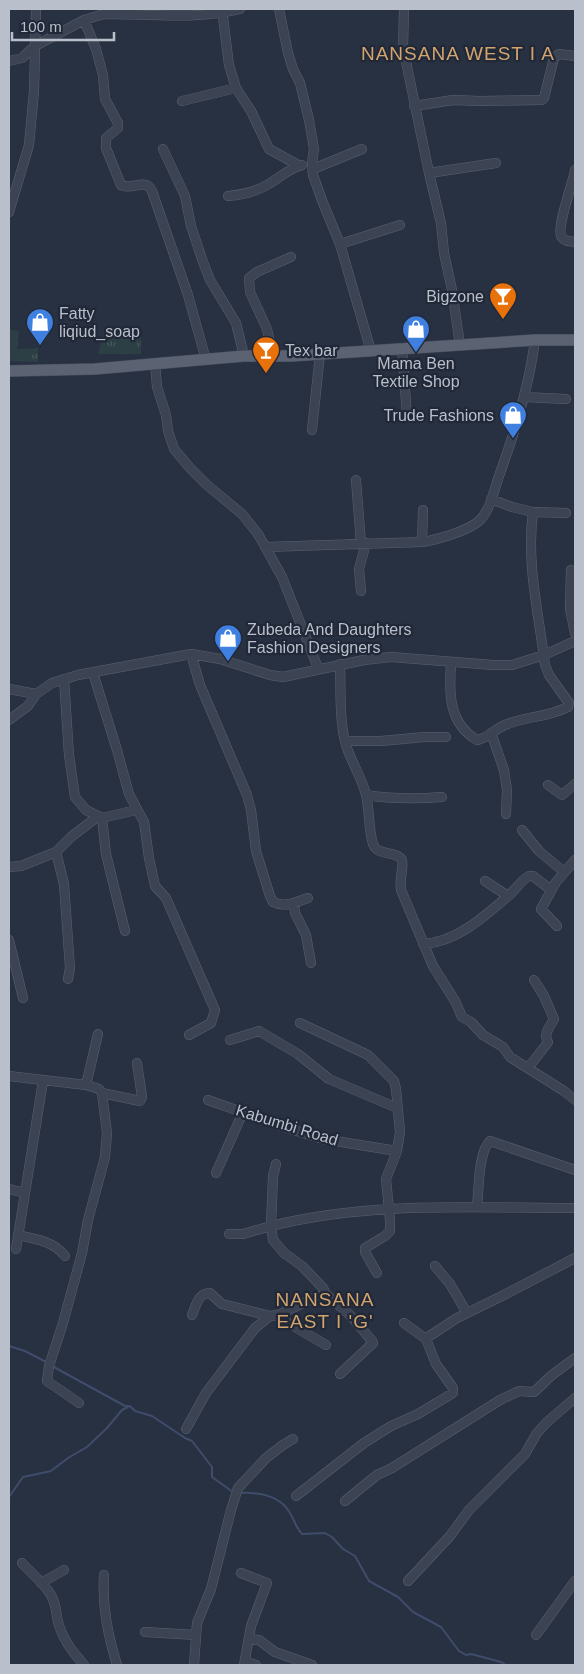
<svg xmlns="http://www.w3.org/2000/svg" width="584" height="1674" viewBox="0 0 584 1674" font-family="Arial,sans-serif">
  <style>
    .grass { fill: url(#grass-tufts) }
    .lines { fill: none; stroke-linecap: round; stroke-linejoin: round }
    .stream { stroke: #3f4c6a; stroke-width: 2 }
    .minor-casing { stroke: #5b616f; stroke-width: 10 }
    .major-casing { stroke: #464c5b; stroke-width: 12 }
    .minor { stroke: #3c4352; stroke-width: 9 }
    .major { stroke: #5b6271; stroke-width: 11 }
    .labels { text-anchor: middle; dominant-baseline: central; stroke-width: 4.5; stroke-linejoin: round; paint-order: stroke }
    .poi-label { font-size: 16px; fill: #babfcc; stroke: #212837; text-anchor: start }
    .street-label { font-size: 16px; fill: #babfcc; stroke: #212837 }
    .quarter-label { font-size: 19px; letter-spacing: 1px; fill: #d2a46e; stroke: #212837 }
  </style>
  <defs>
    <pattern id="grass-tufts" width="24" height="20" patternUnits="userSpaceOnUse" patternTransform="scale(1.25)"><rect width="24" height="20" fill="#2b3f44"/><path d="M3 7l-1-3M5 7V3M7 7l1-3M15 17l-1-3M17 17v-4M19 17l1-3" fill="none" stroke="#48595e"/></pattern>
  </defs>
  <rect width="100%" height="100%" fill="#283142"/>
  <path class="grass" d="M141,329V354H98L104,330Z
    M9,330L19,331L17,349L38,348V362L9,361Z"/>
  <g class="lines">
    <path class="stream" d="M9,1346L25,1351L48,1363
      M52,1366L125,1406H130L135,1411L152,1416L185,1438L192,1441L212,1467V1477L233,1492
      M240,1493C260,1492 280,1495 290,1513C295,1521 296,1528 302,1534L325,1533L332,1537L343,1549L355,1556L369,1581L398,1597L413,1612L441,1627L459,1651L466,1655L471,1654L501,1662L506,1665
      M9,1497L23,1477L51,1471L68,1458L87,1447L107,1428L122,1410L128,1407"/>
    <g class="minor-casing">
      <path id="minor" d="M222,9L229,65L236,88L251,111L269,149L300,166
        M279,9L288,53L293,69L300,83L309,120L314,149L312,163L313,175L323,203L340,244L371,351
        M404,9L403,47L429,173L441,223L444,253L452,290L460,345
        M84,20L96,49L103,75L105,99L118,123V128L106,138V148L121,185C132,191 145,177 152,191L188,295L206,360
        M9,61L22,58L35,46L84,20L104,14C149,14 196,20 240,9
        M182,101L236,88
        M414,106L453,100L480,101L542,100L544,98L554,58L559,54L575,56
        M163,149L185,196L191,226L203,262L210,280L236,323L244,356
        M313,169L362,149
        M575,170C573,183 557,225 561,236C564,242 570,241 575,242
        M429,173L496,163
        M228,196C242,195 255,192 267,185C279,178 288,169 302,165
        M9,212L29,145L34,91L36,9
        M340,244L400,225
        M402,348L407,416
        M273,356L267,329L250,292L249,278L257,272L291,257
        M155,363L157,387L166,415L168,431L174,449L190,468L207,485L242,514L258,534L282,577L318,668
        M524,397L566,399
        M312,430L320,354
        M356,480L361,543
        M533,512L566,513
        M422,542L423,510
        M265,547L422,542C436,540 468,531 479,521C490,511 494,490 499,476C515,432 529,387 535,340
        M571,570L570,609L575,633
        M361,591L359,569L366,543
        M191,654L200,685L247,795L251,810L256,851L270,896L273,902C285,908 296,902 308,898
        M451,663C449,692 448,723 477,740C488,738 495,729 505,725C526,716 546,718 568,707L569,703L549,675L545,665C539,615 526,563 533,512L512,507L491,499
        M340,664C341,688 339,722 346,745C351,762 362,777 366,795C370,811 368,828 373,844C378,857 396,850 402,860C404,865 399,881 401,890L433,966L455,1001L462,1017L471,1022L483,1035L503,1047L510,1057L564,1091L575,1100
        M93,673L117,750L129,794L144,822L149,858L155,886L166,898L215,1010L211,1023L189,1035
        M64,679L69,755L75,797L86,810L102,818L136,810
        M9,689L36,694
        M9,720L28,706L36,694L52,683L78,675L191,654L220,659L270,675L283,677L364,660L391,657L493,665H512L544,655L575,641
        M491,733L504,770L507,790L506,814
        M345,741H381L425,737H446
        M548,785L562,795L575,784
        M366,795C392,799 416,799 442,797
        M102,818L106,854L125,931
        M522,830L539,851L564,872
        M56,852L64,884L70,968L68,979
        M9,867L21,866L56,852L71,837L97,817
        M485,881L508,896
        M294,904L295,913L306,935L311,963
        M557,926L541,909L556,882L575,860
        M9,940L23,998
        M423,944C456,942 483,918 507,897C515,891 520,881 529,876H533L551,890
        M300,1023L368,1055L394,1081L396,1089L400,1132L397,1151L386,1179L390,1220V1231L385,1236L365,1248V1252L377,1273
        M230,1040L259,1031L298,1054L329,1079L397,1108
        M528,1068L546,1045L548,1042C543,1033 550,1027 554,1019L544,996L534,980
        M9,1076L86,1085L99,1089L102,1093L107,1133L105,1157L88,1220L82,1253L63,1323L49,1366L47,1381L79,1403
        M86,1085L98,1034
        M102,1093L140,1101L142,1097L137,1063
        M208,1100L287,1128L323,1139L397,1151
        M216,1173L243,1112
        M9,1189L25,1193
        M477,1207C479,1191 478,1152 490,1141L575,1170
        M229,1234H243L271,1226L273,1176L276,1164
        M18,1235C36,1239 53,1241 65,1256
        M16,1249L43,1081
        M435,1266L450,1284L467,1313
        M192,1315C196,1306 198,1293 210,1293L222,1304L270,1316
        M278,1315L285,1321L326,1345
        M404,1323L426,1339
        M340,1374L373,1343L372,1341L350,1315L326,1294L323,1288L302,1266L284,1253L273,1240L271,1226C370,1201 474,1208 575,1208
        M186,1429L206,1393L255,1328L270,1316L278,1315L314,1298L326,1294
        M296,1496L364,1443L391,1426L418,1414L453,1393V1388L436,1364L426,1339L428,1337L457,1318L502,1296L575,1258
        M345,1501L377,1475L392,1468L500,1400L519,1391L534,1392L552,1375L575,1358
        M22,1563C31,1573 44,1583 51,1595C56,1603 56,1613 58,1622C63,1640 72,1651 84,1665
        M241,1573L267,1583L251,1626L244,1665
        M104,1575C102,1607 108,1635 117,1665
        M408,1581L450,1536L469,1510L525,1454L537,1433L547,1422L575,1398
        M41,1583L64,1570
        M145,1632L196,1635
        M536,1635L575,1581
        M249,1639L259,1640L275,1652L312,1665
        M245,1661L256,1665
        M194,1665L197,1623L211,1589L231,1510L238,1488L266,1458L283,1445L293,1439"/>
    </g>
    <g class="major-casing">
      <path id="major" d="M9,371L95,369L244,356H291L535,340H575"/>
    </g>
    <use href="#minor" class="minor"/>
    <use href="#major" class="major"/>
  </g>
  <defs>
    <g id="bar-pin" transform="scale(1.4375)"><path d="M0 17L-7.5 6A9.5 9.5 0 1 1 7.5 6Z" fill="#e8710a" stroke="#212837"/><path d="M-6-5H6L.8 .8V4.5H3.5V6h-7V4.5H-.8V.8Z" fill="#fff"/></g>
    <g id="shop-pin" transform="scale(1.4375)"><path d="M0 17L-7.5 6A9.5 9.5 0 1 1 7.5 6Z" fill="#3f7fe0" stroke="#212837"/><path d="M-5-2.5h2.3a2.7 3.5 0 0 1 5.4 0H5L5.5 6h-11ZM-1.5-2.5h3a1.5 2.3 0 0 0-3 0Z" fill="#fff"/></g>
  </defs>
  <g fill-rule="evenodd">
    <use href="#bar-pin" x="503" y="296"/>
    <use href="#shop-pin" x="40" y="322"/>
    <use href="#shop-pin" x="416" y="329"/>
    <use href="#bar-pin" x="266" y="350"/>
    <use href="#shop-pin" x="513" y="415"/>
    <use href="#shop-pin" x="228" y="638"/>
  </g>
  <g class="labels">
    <g class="poi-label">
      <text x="484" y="296" text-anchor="end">Bigzone</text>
      <text x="59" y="313">Fatty<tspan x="59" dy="18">liqiud_soap</tspan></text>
      <text x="285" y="350">Tex bar</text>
      <text x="416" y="363" text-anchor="middle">Mama Ben<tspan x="416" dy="18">Textile Shop</tspan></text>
      <text x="494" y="415" text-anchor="end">Trude Fashions</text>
      <text x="247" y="629">Zubeda And Daughters<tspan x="247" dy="18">Fashion Designers</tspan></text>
    </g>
    <g class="street-label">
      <text transform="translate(287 1125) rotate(17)">Kabumbi Road</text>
    </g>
    <g class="quarter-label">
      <text x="458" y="53">NANSANA WEST I A</text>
      <text x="325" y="1299">NANSANA<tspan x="325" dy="22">EAST I 'G'</tspan></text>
    </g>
  </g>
  <rect width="584" height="1674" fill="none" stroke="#babfcc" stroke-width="20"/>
  <path d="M12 32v8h102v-8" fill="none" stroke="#babfcc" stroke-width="2.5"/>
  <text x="20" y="32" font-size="15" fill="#babfcc" stroke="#212837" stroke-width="4" paint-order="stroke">100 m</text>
</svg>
